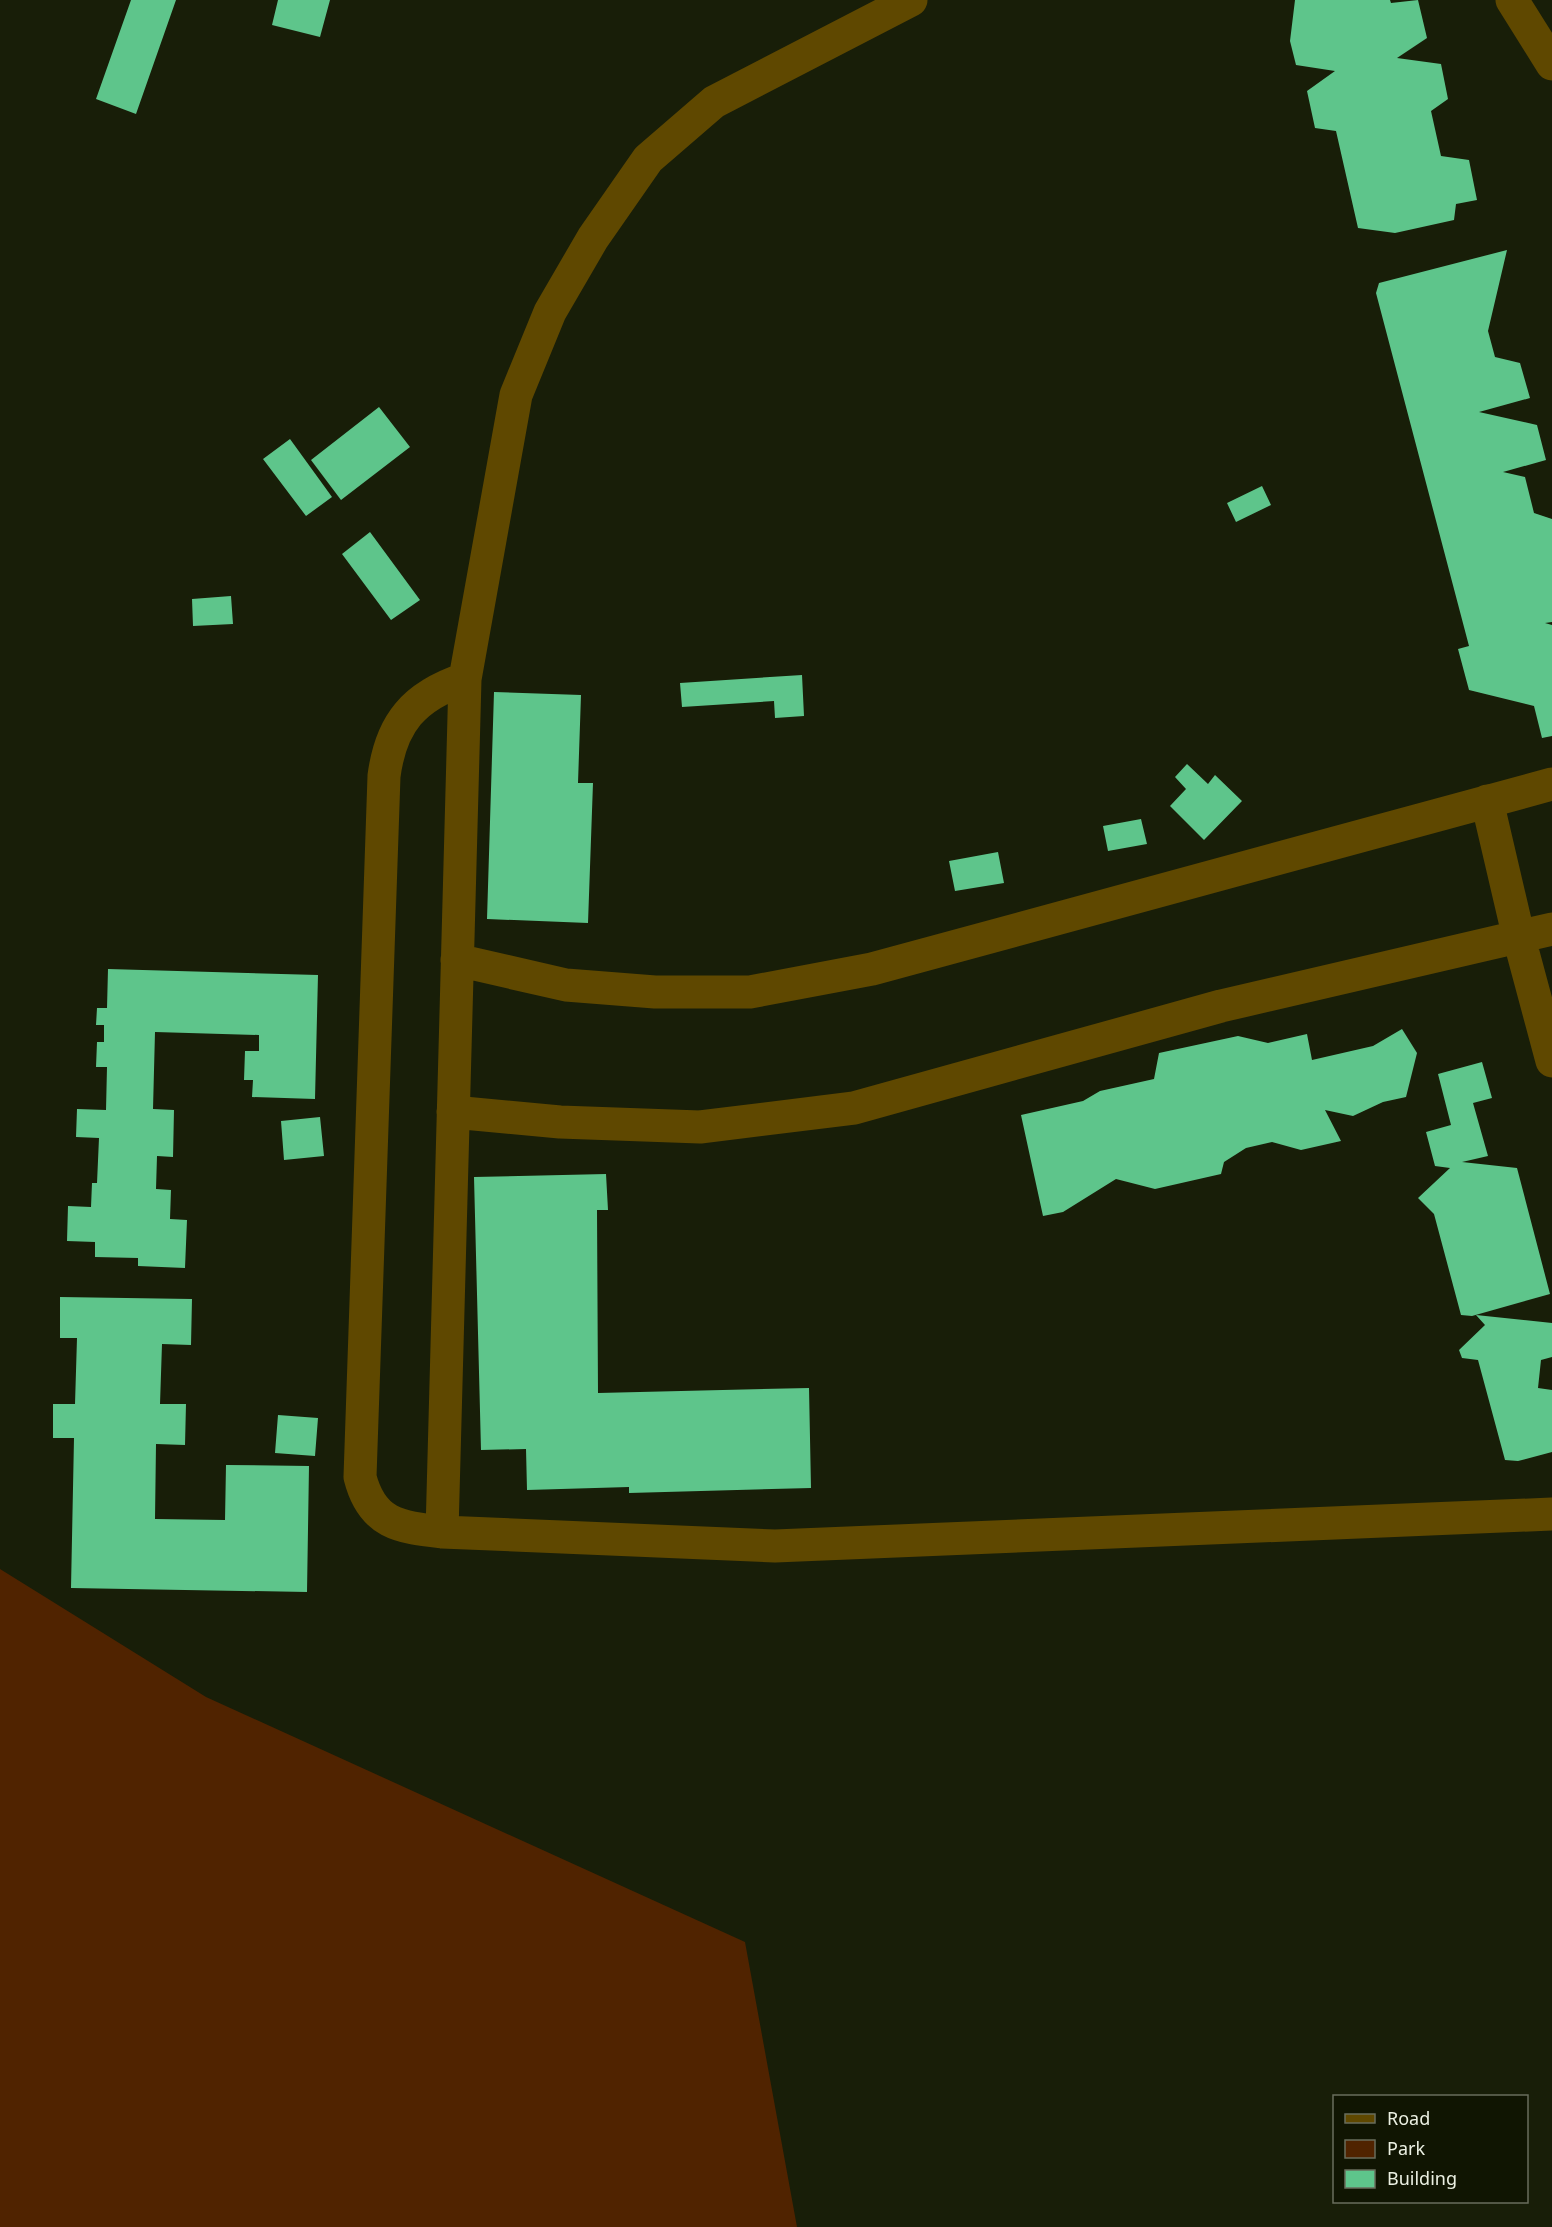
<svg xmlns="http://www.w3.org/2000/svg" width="1552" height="2227" viewBox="0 0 1552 2227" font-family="'Noto Sans',sans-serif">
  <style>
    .green { fill: #502300 }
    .building { fill: #5ec58b }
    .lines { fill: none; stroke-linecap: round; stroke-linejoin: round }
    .minor { stroke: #5f4800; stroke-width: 33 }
  </style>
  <rect width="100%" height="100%" fill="#181e08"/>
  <path class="green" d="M0,1569L206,1697L745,1942L797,2227H0Z"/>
  <path class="building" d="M131,0H176L136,114L96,99Z
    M278,0H330L320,37L272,25Z
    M1295,0H1390L1391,3L1418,0L1427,38L1397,58L1441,64L1448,99L1431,111L1441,156L1469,160L1477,200L1456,204L1454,220L1395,233L1358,228L1336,131L1315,128L1307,91L1335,71L1296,65L1290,41Z
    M1507,250L1488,331L1495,357L1520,363L1530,398L1479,412L1537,425L1546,460L1503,472L1525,477L1534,513L1552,519V622L1545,623L1552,625V736L1542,738L1534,706L1469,690L1458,649L1469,646L1376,293L1379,283Z
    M379,407L410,447L341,500L311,460Z
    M290,439L332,497L306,516L263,459Z
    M1262,486L1271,505L1236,522L1227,503Z
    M370,532L420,600L391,620L342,554Z
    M231,596L233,624L193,626L192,599Z
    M802,675L804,716L775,718L774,701L682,707L680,683Z
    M494,692L581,695L578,783H593L588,923L487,919Z
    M1187,764L1208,784L1215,775L1242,801L1204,840L1170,806L1186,789L1175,777Z
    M1141,819L1147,844L1108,851L1103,826Z
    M998,852L1004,883L955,891L949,861Z
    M108,969L318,975L315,1099L252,1097L253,1080H244L245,1051H259V1035L155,1032L153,1109L174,1110L173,1157L157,1156L156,1189L171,1190L170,1219L187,1220L185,1268L138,1266V1258L95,1257V1242L67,1241L68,1206L91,1207L92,1183H97L99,1138L76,1137L77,1109L106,1110L107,1067H96L97,1042H104V1025H96L97,1008H107Z
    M1402,1029L1417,1053L1406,1097L1383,1102L1353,1116L1325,1110L1341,1141L1301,1150L1272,1142L1246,1148L1224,1162L1221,1174L1155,1189L1116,1179L1063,1212L1043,1216L1021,1115L1083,1101L1100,1091L1154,1079L1159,1053L1238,1036L1268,1043L1307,1034L1312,1060L1373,1046Z
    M1482,1062L1492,1098L1473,1103L1488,1156L1462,1162L1517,1168L1550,1294L1472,1316L1461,1315L1434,1214L1418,1198L1450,1168L1435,1166L1426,1132L1451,1125L1438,1074Z
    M320,1117L324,1156L284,1160L281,1121Z
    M606,1174L608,1210H597L598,1393L809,1388L811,1488L629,1493V1487L527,1490L526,1449L481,1450L474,1177Z
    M60,1297L192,1299L191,1345L162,1344L160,1404H186L185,1445L156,1444L155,1519L225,1520L226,1465L309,1466L307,1592L71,1588L74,1438H53V1404H75L77,1338H60Z
    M1476,1315L1552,1323V1357L1541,1360L1538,1388L1552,1390V1452L1518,1461L1505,1460L1478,1360L1462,1358L1459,1350L1485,1325Z
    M278,1415L318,1418L315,1456L275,1453Z"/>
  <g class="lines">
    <path class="minor" d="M1512,0L1552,64
      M465,679C414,696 391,723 384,776L360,1477C372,1524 399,1527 442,1532L775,1546L1552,1514
      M1487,801L1519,938L1552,1061
      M457,960L566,985L655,992H750L872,969L1552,784
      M453,1112L560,1122L700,1127L854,1108L1221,1006L1552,929
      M442,1532L465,679L516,395L550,312L593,238L648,159L714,102L911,0"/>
  </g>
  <rect x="1333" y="2095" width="195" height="108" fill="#101502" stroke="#686d5c" stroke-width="1.5"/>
  <rect x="1345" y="2114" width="30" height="9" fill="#5f4800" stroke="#686d5c" stroke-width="1.5"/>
  <text x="1387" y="2125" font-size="18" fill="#ebf0e2">Road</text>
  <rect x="1345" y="2140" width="30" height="18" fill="#502300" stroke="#686d5c" stroke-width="1.5"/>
  <text x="1387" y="2155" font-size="18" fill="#ebf0e2">Park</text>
  <rect x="1345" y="2170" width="30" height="18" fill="#5ec58b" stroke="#686d5c" stroke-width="1.5"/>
  <text x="1387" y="2185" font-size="18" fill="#ebf0e2">Building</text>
</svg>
